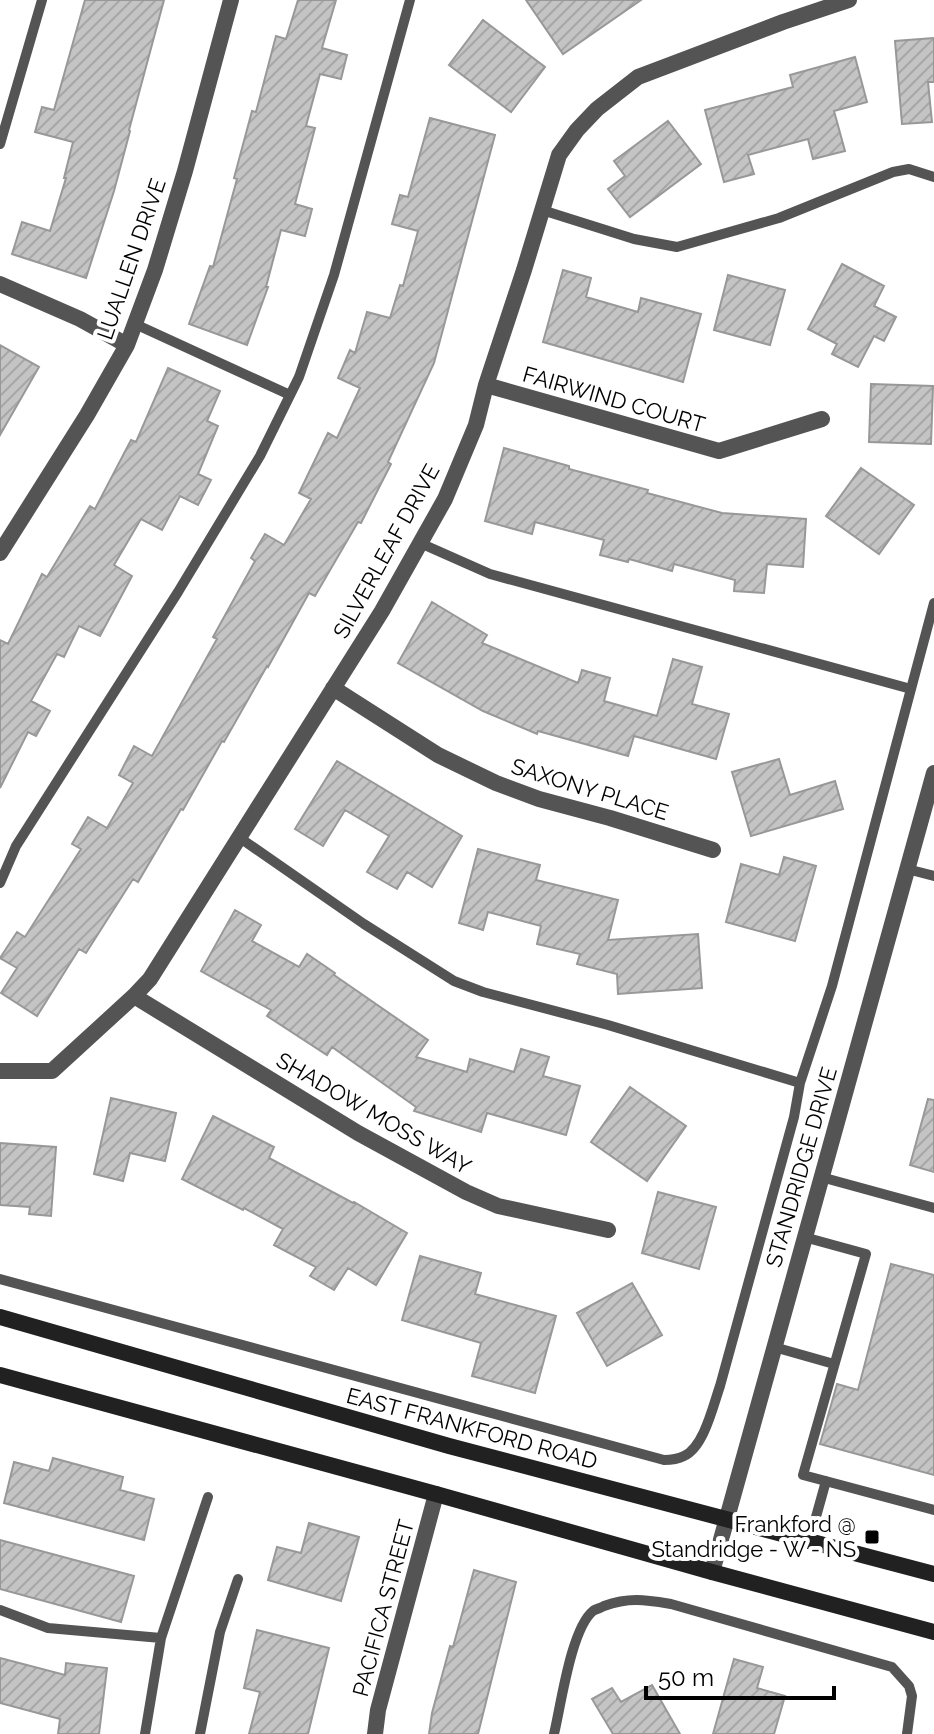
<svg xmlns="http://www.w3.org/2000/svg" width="934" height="1734" viewBox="0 0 934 1734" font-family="Raleway,sans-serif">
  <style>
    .building { fill: url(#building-hatch); stroke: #989898; stroke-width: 2 }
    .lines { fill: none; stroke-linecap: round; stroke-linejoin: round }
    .service { stroke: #545454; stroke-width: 10 }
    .minor { stroke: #545454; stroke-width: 16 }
    .tertiary { stroke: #545454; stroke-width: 16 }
    .secondary { stroke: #212121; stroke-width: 16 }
    .poi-dot { fill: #000; stroke: #fff; stroke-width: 3 }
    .labels { text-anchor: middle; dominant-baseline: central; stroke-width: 8; stroke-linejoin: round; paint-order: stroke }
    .street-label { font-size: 22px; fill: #000; stroke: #fff }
    .poi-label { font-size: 22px; fill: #000; stroke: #fff; text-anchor: end }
  </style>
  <defs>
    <pattern id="building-hatch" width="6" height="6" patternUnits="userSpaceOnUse" patternTransform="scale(2)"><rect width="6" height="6" fill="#c4c4c4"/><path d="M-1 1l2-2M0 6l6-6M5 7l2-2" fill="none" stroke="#a7a7a7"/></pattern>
  </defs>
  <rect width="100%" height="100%" fill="#fff"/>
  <path class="building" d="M85,0H164L129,130L130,131L114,191L86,278L12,254L22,222L50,231L66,178H64L73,142L35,132L42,107L54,110Z
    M298,0H336L322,48L347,55L341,79L320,74L306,126L315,128L295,204L312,209L305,236L281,230L266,287H268L247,345L189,324L210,266L213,267L237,179L234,178L252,111L256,112L276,36L286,39Z
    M526,0H641L563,54Z
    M483,20L545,67L511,112L449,65Z
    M934,38V82H928L932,122L902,124L895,41Z
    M855,57L867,102L834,111L845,151L813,159L808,139L748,155L754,174L724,182L705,110L793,87L790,75Z
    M430,118L495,135L434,363L388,462L391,464L361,523L358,522L315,596L309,593L268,667L267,666L224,742L222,741L183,810L181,809L138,882L133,879L86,953L79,949L37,1016L1,993L17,968L0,958L17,932L25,937L81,849L72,844L88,817L107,828L133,783L119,775L134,746L152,756L217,639L213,637L255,561L251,558L265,534L284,545L311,499L299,493L328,433L337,438L360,388L338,378L350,350L355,353L367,312L390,318L400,285L403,286L418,231L392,224L400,195L408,197Z
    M668,121L701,164L630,217L608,189L625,176L614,161Z
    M842,264L884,286L874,306L896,317L884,341L874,336L858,367L832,354L837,344L808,329Z
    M563,270L591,278L586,297L638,312L641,298L701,314L683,382L543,342Z
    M728,275L785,290L770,345L714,330Z
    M0,345L39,367L0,435Z
    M168,368L220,391L207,421L218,426L198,474L211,480L198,505L180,496L162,530L141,519L114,565L132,576L100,636L79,626L64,657L57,654L31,701L50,711L36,736L28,732L0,788V640L8,644L42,574L47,577L90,506L95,509L131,440L136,442Z
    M871,384L933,386L931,444L869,442Z
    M504,448L569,466V469L648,490L647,493L722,513L806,519L803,567L767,564L764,593L734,591L735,580L674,564L672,571L629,559L628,562L600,555L604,540L535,522L532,534L485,521Z
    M861,468L914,505L879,554L826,516Z
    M432,602L487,635L482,643L578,683L582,670L610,678L604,701L657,716L673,659L702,667L692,704L729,714L716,759L634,736L628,756L538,731L537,734L483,711L398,663Z
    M779,759L790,795L835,781L843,809L751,836L732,772Z
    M337,761L462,836L432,887L407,872L397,889L367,872L389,836L345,810L323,846L295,829Z
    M478,849L540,865L536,880L618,900L608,940L698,934L702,988L618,994L617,974L577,964L580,954L537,944L541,926L488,912L483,930L459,923Z
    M784,857L816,866L795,941L726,922L741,864L779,875Z
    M235,910L261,925L252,941L299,967L307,954L335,973L334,975L428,1040L416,1057L467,1072L470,1059L514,1072L521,1049L549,1057L543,1076L580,1086L566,1135L487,1113L481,1132L414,1111L416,1107L332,1047L327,1055L267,1016L271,1010L201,971Z
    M630,1087L686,1126L647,1181L591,1142Z
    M111,1098L176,1113L165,1161L130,1153L123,1181L94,1174Z
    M928,1099L934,1100V1172L910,1165Z
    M213,1116L274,1147L269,1158L353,1203L354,1202L407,1233L376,1285L348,1268L334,1290L310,1276L316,1267L274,1245L283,1229L244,1208L243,1210L182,1179Z
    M0,1143L56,1147L51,1216L29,1214L30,1207L0,1205Z
    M658,1192L716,1207L699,1269L642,1253Z
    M420,1256L481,1273L475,1294L556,1316L535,1393L472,1376L481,1343L402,1320Z
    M891,1264L934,1275V1475L820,1444L837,1384L858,1390Z
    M632,1283L662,1335L607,1366L577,1313Z
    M53,1458L123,1477L120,1490L154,1499L144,1540L4,1503L14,1462L49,1471Z
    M309,1523L359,1537L341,1601L268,1580L277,1547L301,1553Z
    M0,1540L134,1576L121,1622L0,1589Z
    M474,1570L516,1582L478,1734H429L432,1713L450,1646L453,1647Z
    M257,1630L329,1648L308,1734H249L260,1692L244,1688Z
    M0,1658L65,1675L66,1663L107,1668L99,1734H58L60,1719L0,1703Z
    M734,1659L763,1667L757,1688L785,1696L774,1734H713Z
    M652,1685L680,1734H613L592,1699L612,1688L621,1702Z"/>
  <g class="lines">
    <path class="service" d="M0,144L42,0
      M542,210L634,239L677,247L779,218L893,172L909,169L934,177
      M135,324L290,395
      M911,689L934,603
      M240,838L364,924L454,981L483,992L608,1025L800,1083L832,986L911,689L490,574L420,543
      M907,869L934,876
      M0,883L16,846L178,592L260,456L299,377L334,275L410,0
      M821,1177L934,1208
      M804,1237L866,1254L803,1475L934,1510
      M0,1279L664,1460C670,1460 678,1459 684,1456C704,1447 713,1406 720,1386L794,1117L800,1083
      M774,1347L834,1364
      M809,1542L826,1481
      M0,1610L48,1628L161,1638
      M145,1734L161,1638L208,1497
      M200,1734L220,1632L238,1579
      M554,1734C561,1705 571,1629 593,1611C594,1610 603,1607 604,1606C629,1597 646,1600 671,1604L892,1667L909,1686L912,1696L907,1734"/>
    <path class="minor" d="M0,284L80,319L127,345
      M486,385L719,451L822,419
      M0,553L87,415L127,345L155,270L185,171L231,0
      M333,688L438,755L496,783L539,799L610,818L713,850
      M134,996L358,1133L466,1192L498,1206L608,1230
      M0,1071H52L134,996L150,979L382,611L445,499L476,425L486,385L524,270L559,155L577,130L597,109L638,77L783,22L849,0
      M375,1734L378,1710L436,1494"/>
    <path class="tertiary" d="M712,1572L934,773"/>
    <path class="secondary" d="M0,1317L449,1446L934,1574
      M0,1375L436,1494L712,1572L934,1632"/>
  </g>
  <rect class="poi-dot" x="864" y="1529" width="16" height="16" rx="4"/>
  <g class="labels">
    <g class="street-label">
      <text transform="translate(131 259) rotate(-71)">LUALLEN DRIVE</text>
      <text transform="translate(614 399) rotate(16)">FAIRWIND COURT</text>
      <text transform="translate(386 551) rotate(-61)">SILVERLEAF DRIVE</text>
      <text transform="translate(590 789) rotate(17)">SAXONY PLACE</text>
      <text transform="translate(374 1113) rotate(30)">SHADOW MOSS WAY</text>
      <text transform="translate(801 1167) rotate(-74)">STANDRIDGE DRIVE</text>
      <text transform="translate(472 1428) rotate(15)">EAST FRANKFORD ROAD</text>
      <text transform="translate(383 1608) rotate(-75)">PACIFICA STREET</text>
    </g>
    <g class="poi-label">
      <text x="856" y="1524">Frankford @<tspan x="856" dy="25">Standridge - W - NS</tspan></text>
    </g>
  </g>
  <path d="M646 1686v12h188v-12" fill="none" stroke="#000000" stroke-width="4"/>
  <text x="658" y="1686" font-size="24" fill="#000000" stroke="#ffffff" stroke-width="6" paint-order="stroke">50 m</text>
</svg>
